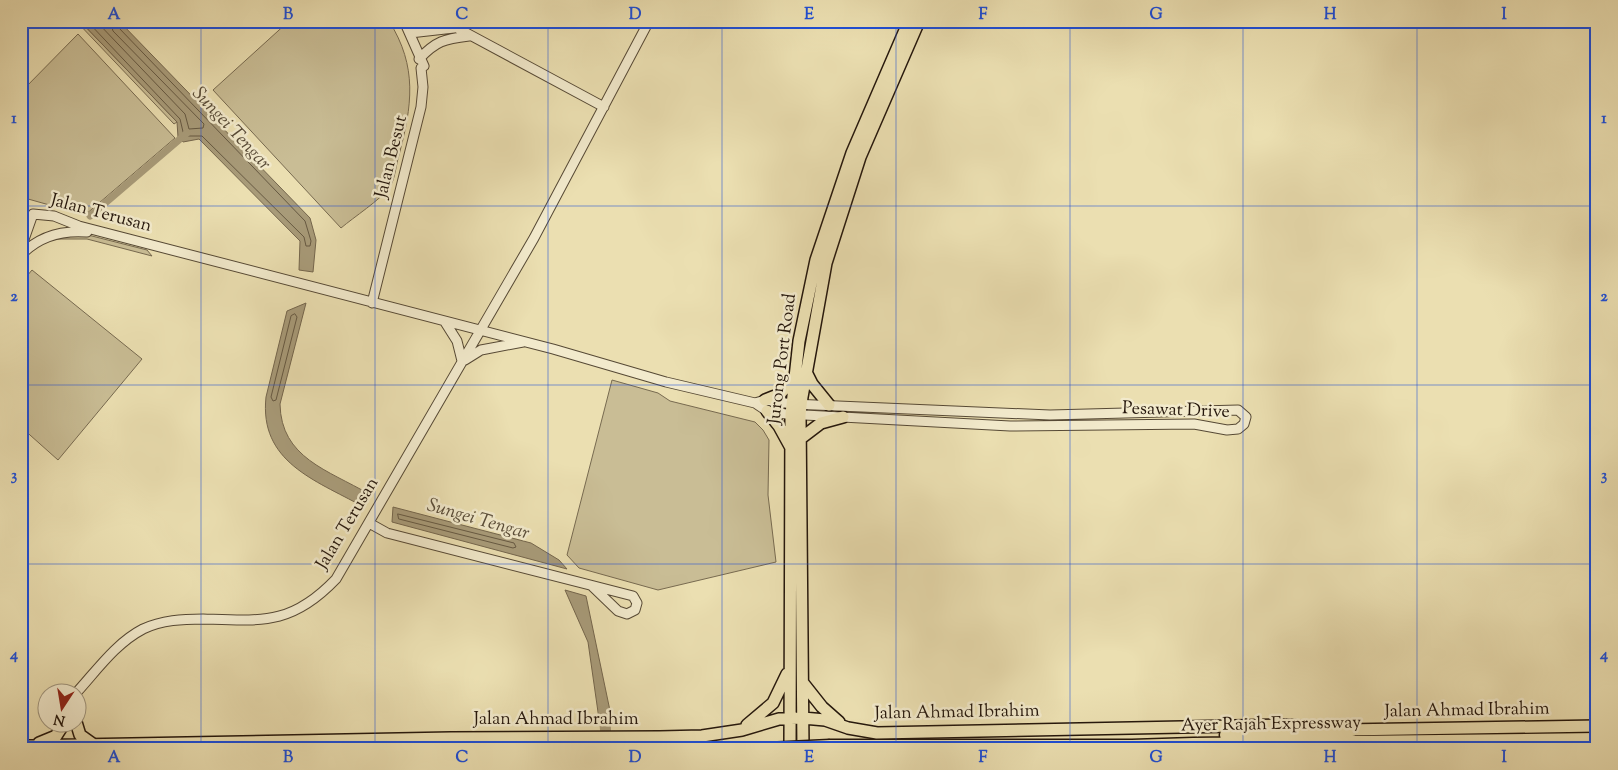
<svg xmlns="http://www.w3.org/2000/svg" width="1618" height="770" viewBox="0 0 1618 770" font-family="'Sorts Mill Goudy',serif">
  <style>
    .green { fill: #c9bd95; stroke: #776a50 }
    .water { fill: #a89b79; stroke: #74664d }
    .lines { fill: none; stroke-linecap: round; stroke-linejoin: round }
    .shore { stroke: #665942; stroke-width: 1 }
    .canal { stroke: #a89b79; stroke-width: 7 }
    .river { stroke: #a89b79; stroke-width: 11 }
    .minor-casing { stroke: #564935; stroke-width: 11 }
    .major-casing { stroke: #25170c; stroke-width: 14 }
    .highway-casing { stroke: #25170c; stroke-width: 15 }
    .minor { stroke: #f2eacc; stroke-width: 9 }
    .major { stroke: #ebdfb1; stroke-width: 11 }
    .highway { stroke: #ebdfb1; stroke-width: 12 }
    .highway-bridge-casing { stroke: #25170c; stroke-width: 15; stroke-linecap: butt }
    .highway-bridge { stroke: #ebdfb1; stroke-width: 12 }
    .grid { fill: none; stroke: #1d4ed8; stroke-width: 1; stroke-opacity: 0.55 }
    .labels { text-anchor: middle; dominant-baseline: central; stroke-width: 5; stroke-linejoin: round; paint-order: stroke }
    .street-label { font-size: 18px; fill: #25170c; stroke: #f2eacc }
    .water-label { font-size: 19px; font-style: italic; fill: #594c38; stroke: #f2eacc }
    .neatline { fill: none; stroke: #1d4ed8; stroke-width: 2 }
    .grid-label { font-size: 16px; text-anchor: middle; font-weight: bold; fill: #1d4ed8 }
  </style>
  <rect width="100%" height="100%" fill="#ebdfb1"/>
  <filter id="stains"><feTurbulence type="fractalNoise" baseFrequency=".004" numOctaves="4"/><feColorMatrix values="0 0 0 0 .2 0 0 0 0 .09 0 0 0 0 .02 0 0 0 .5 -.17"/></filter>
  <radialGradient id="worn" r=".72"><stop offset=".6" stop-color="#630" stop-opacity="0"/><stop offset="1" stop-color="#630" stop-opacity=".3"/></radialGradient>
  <path class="green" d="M76,21H80L177,122L174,124Z
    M289,21H389C418,67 412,106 399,155C396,164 395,181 389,188C380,200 354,217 341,228L213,90Z
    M78,34L175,138L85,215L21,197V92Z
    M61,235H88L147,250L152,256L87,239H56Z
    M32,270L142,359L58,460L21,427V283Z
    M612,380L658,393L670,401L755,422L763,430L769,440L768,495L776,562L658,590L579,568L567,555Z"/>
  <path class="water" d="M80,21H119L310,218L316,240L313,272L299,270L300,241L199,139L183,142L178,137L177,122Z
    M306,303L280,404C281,458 328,470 369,494L362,506C315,480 259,462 266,397L287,311Z
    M393,507L531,543L559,560L567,569L392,522Z
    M565,590L586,596L613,725L600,726L588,642Z"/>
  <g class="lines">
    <path class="shore" d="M87,21L180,119L184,136H202L304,237L306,246H310L311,241L305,221L118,27L116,21
      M96,21L185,114L189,129L203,128L204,124L113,31L110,21
      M295,314L297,317L276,400L273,401L271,397L291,316Z
      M398,514L514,543L516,547L513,548L399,519Z"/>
    <path class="canal" d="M90,216L187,133"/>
    <path class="river" d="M604,711L607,749"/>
    <g class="minor-casing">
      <path id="minor" d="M444,21L604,107
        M410,33L454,28
        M419,59C436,41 444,39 469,36
        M21,248L33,214L54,216L79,226L553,349L666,382L755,403L767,411L786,414L1010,426L1194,424L1227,430L1238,429L1244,424L1246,417L1238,410L1050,415L792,404L765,400L755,403
        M21,255C39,236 62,230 87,232
        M372,303L421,107L423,87L421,68L424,66L404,21
        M445,322L457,341L462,361
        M465,360L481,350L523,342
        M369,523L387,533C469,554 551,575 633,596L637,603L635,610L627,614L618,611L592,586
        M77,692C97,670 116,643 143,629C162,620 183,619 203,619C263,621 292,625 336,579L534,238L649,21"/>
    </g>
    <g class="major-casing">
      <path id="major" d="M806,372L812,384L829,405
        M765,400L780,394L794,378
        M767,411L779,426L790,446
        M800,439L821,423L843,417
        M803,683L822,707L839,722
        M76,722L80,735L94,745
        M747,725L773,703L787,674
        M1344,730L1597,726
        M39,743L56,736L65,722
        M21,746L451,738L660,737L702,736L742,730L779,719L803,718L825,720L848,728L877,733L1284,725L1310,727
        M790,749L791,414L799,341L816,260L852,153L909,21
        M803,749L800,415L802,397L826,263L860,157L919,21"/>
    </g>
    <g class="highway-casing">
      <path id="highway" d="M1226,735L1352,730
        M830,746H1132L1193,744L1597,739"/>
    </g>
    <use href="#minor" class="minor"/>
    <use href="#major" class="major"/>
    <use href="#highway" class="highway"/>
    <g class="highway-bridge-casing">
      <path id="highway-bridge" d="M767,749L830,746"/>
    </g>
    <use href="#highway-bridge" class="highway-bridge"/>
  </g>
  <path class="grid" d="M201,21V749M375,21V749M548,21V749M722,21V749M896,21V749M1070,21V749M1243,21V749M1417,21V749M21,206H1597M21,385H1597M21,564H1597"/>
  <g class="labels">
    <g class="street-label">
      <text transform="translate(392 157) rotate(-76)">Jalan Besut</text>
      <text transform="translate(101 214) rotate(15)">Jalan Terusan</text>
      <text transform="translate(783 359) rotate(-83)">Jurong Port Road</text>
      <text transform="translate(1176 411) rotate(2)">Pesawat Drive</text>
      <text transform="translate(348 524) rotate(-59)">Jalan Terusan</text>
      <text transform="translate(1467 711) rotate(-1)">Jalan Ahmad Ibrahim</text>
      <text transform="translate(957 713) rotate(-1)">Jalan Ahmad Ibrahim</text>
      <text x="556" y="720">Jalan Ahmad Ibrahim</text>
      <text transform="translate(1271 725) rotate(-1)">Ayer Rajah Expressway</text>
    </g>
    <g class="water-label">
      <text transform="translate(231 129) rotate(47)">Sungei Tengar</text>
      <text transform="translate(478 520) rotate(16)">Sungei Tengar</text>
    </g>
  </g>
  <rect width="1618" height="770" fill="none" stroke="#ebdfb1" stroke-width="55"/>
  <g transform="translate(62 708) rotate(192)"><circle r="24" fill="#f2eacc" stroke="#a0967f"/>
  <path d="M0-4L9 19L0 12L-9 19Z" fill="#8f2418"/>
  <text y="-8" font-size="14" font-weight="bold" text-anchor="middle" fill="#25170c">N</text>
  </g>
  <rect x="28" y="28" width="1562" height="714" class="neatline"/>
  <g class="grid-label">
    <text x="114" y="19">A</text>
    <text x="288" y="19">B</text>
    <text x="462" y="19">C</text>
    <text x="635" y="19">D</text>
    <text x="809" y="19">E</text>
    <text x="983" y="19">F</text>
    <text x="1156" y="19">G</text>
    <text x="1330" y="19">H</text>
    <text x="1504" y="19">I</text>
    <text x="14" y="123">1</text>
    <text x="1604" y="123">1</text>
    <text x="14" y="301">2</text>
    <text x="1604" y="301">2</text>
    <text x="14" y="480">3</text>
    <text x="1604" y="480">3</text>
    <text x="14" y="659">4</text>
    <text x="1604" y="659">4</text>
    <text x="114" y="762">A</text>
    <text x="288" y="762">B</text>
    <text x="462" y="762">C</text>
    <text x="635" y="762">D</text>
    <text x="809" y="762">E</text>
    <text x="983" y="762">F</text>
    <text x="1156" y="762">G</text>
    <text x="1330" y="762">H</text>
    <text x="1504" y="762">I</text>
  </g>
  <rect width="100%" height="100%" filter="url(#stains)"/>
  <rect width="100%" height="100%" fill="url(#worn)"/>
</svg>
